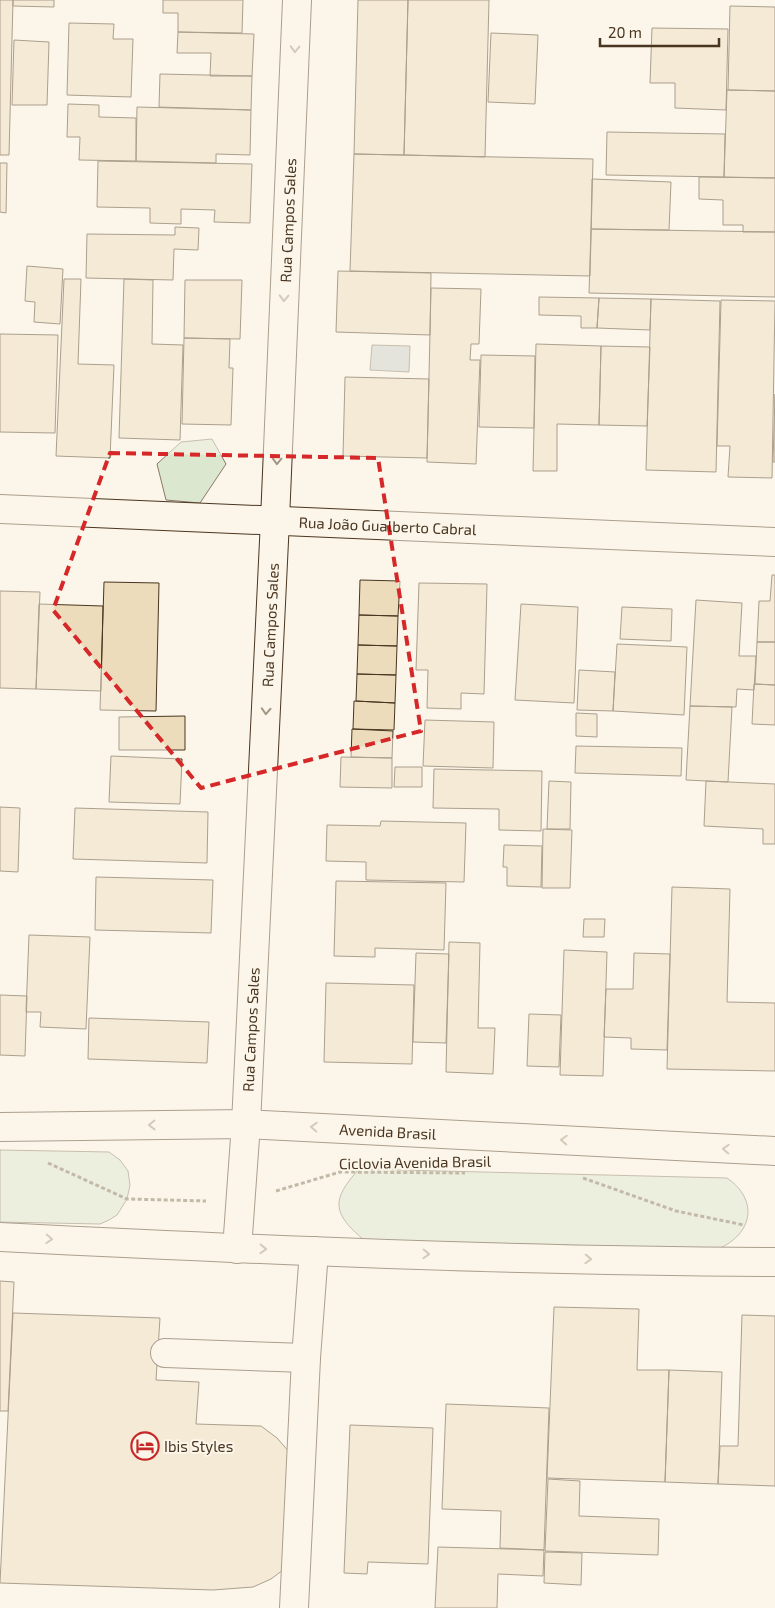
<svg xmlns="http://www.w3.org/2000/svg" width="775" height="1608" viewBox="0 0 775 1608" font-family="'Exo 2',sans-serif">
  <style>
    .green { fill: #dce7d0; stroke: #887966 }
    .water { fill: #c9cecd; stroke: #887966 }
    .building { fill: #ecdcbc; stroke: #4a3520 }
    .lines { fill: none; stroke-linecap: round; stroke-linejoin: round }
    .minor-casing { stroke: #4a3520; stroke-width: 30 }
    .major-casing { stroke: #4a3520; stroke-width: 30 }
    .path { stroke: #7f6f5c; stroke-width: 3; stroke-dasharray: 4 2.5; stroke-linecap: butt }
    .minor { stroke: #fbf6e9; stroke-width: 28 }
    .major { stroke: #fbf6e9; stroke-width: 28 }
    .oneway { stroke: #a29684 }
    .marked { fill: none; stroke: #d62828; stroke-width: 4; stroke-dasharray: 10 6; stroke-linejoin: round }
    .labels { text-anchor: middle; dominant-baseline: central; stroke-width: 4; stroke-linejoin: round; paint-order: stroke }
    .street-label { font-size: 15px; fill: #4a3520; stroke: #fbf6e9 }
    .poi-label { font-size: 15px; fill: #4a3520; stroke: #fbf6e9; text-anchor: start }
  </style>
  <rect width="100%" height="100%" fill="#fbf6e9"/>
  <path class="green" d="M212,439L226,464L200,503L166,500L157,464L181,442Z
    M0,1150L109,1152L120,1160L128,1171L130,1185L127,1199L117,1215L109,1220L100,1224L0,1222Z
    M359,1169L727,1178C759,1200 753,1234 718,1249L364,1240C332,1213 331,1200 359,1169Z"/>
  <path class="water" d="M372,345L410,346L409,372L370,370Z"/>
  <path class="building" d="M0,0H13L9,155H0Z
    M13,0H54V7L13,6Z
    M163,0H243L242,33L178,32V13H163Z
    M358,0H408L404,155L354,154Z
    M408,0H489L485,157L404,155Z
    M730,6L775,7V91L728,90Z
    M69,23L114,24L113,39H133L131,97L67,95Z
    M652,28L728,29L726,110L675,108V83H650Z
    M178,32L254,34L252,76H210L211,53H177Z
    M491,33L538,35L535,104L488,102Z
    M14,40L49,42L47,105H12Z
    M160,74L252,76L251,110L159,107Z
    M727,90L775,91V178L724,177Z
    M68,104L99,105V117L136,118V161L79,160L80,137H67Z
    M137,107L251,110L250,155L216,154V163L136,161Z
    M607,132L725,134L724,177L606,175Z
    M354,154L593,159L590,276L350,271Z
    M98,161L252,164L250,223L214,222L215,210L181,209V224L150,223V208L97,207Z
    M0,163H7L6,213L0,212Z
    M699,177L775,178V232H743V225H723V200L699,199Z
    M592,179L671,182L669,230L591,229Z
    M175,227L199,228L198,250L174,249L173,280L86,278L87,234L175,235Z
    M591,229L775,232V297L589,293Z
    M27,266L63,269L60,324L34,322L35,302L25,301Z
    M338,271L431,273L430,335L336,332Z
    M64,279H81L78,364L114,365L110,458L56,456Z
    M124,279L153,280L152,344L183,345L180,440L119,438Z
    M185,280H242L240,339L184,338Z
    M431,288L481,289L479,344H471L470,360H480L476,464L427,462Z
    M539,297L599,298L597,328H581V316L539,315Z
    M599,298L651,299L650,330L597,328Z
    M651,299L720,301L716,472L646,470Z
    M721,300L775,301L772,478L728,477L730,446H717Z
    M0,334L58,335L55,433L0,432Z
    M184,338L230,339L229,368H233L231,425L182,424Z
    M536,344L601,346L599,425L557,424V471H533Z
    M601,346L650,347L647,426L599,425Z
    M481,355L535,356L534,428L479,427Z
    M345,377L429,379L427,458L343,456Z
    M775,394V462H773Z
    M772,575H775V642H757L759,601H770Z
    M360,580L400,581L398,616L359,615Z
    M104,582L159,583L156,711L100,710Z
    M419,583L487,584L484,694L461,693V709L427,708L428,670H416Z
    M0,591L40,592L36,689L0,688Z
    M696,600L742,603L739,656H756L754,690L737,689L736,707L690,706Z
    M39,604L103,606L101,691L36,689Z
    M521,604L578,607L574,703L515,700Z
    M622,607L672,609L671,641L620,639Z
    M359,615L398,616L397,646L358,645Z
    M757,642H775V685L755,684Z
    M617,644L687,647L684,715L613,711Z
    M358,645L397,646L396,675L357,674Z
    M579,670L615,672L613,711L577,710Z
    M357,674L396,675L395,703L356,701Z
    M754,684L775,685V725L752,724Z
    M354,701L395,703L394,730L353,729Z
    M690,706L732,707L728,782L686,780Z
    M576,713L597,714V737L576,736Z
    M185,716V750H119V717Z
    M425,720L494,722L493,768L423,766Z
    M352,729L393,731L392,758L351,757Z
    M576,746L682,748L681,776L575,773Z
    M111,756L182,759L180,804L109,802Z
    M341,757L392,758V788L340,787Z
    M395,767H422V787H394Z
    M434,769L542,771L541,831L499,830V809L433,808Z
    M549,781L571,782L570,829H547Z
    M706,781L775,784V844H763V829L704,826Z
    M0,807L20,808L18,872L0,871Z
    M75,808L208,812L207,863L73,859Z
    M381,821L466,823L464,882L366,880V862L326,861L327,825L380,826Z
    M543,829L572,830L570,888H542Z
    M504,845L542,846L541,887L507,886V867H503Z
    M96,877L213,880L211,933L95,930Z
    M336,881L446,883L444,950L375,948V957L334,956Z
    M672,887L730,889L727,1002L775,1003V1071L667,1069Z
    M584,919H605L604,937H583Z
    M29,935L90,937L86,1029L40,1027L41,1012H26Z
    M449,942L480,943L478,1028H495L493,1074L446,1072Z
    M564,950L607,952L603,1076L560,1075Z
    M416,953L449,954L446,1043L413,1042Z
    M634,953L670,954L667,1050L631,1049V1038L604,1037L606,989H633Z
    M326,983L414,985L412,1064L324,1062Z
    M0,995L27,996L25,1056L0,1055Z
    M529,1014L561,1015L559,1067L527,1066Z
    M89,1018L209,1022L207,1063L88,1059Z
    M0,1281L14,1282L8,1411H0Z
    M554,1307L639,1309L637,1370H669L665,1482L547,1478Z
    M13,1313L160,1318L156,1380L199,1382L196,1424L261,1426L277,1438L291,1454L287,1567L271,1579L253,1587L213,1590L0,1583Z
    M742,1315L775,1316V1486L718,1484L720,1446H738Z
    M669,1370L722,1372L718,1484L665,1482Z
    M446,1404L549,1408L544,1550L500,1548L501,1511L442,1509Z
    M350,1425L433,1428L428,1564L368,1562L367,1574L344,1573Z
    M548,1479L580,1481L579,1516L659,1519L658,1555L545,1551Z
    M438,1547L544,1550L543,1576L498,1574L497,1608H435Z
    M545,1552L582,1553L581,1585L544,1583Z"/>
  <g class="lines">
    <g class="minor-casing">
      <g id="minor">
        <path id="s1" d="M0,509L775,542"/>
        <path id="s2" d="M237,1249L246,1124L275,520L297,0"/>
        <path d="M165,1353L306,1358"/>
        <path d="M294,1608L306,1358L314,1251"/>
      </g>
    </g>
    <g class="major-casing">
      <g id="major">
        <path id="s3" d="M0,1127L246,1124L775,1151"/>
        <path d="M0,1237C258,1250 517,1261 775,1262"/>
      </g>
    </g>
    <path class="path" d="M48,1163L127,1199L206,1201
      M583,1178L676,1211L744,1225
      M276,1191L340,1172L465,1173"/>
    <use href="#minor" class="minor"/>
    <use href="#major" class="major"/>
  </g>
  <defs><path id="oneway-chevron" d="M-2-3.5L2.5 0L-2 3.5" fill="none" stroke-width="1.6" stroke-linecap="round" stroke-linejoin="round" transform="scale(1.25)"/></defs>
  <g class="oneway">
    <use href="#oneway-chevron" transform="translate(295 49) rotate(92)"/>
    <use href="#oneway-chevron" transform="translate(284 298) rotate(92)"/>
    <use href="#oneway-chevron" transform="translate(277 461) rotate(92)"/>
    <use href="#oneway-chevron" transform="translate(266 711) rotate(93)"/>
    <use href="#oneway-chevron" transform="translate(152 1125) rotate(179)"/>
    <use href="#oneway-chevron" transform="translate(314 1127) rotate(-177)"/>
    <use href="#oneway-chevron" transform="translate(564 1140) rotate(-177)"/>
    <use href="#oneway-chevron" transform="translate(726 1149) rotate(-177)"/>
    <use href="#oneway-chevron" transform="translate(49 1239) rotate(3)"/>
    <use href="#oneway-chevron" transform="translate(263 1249) rotate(2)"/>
    <use href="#oneway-chevron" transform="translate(426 1254) rotate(2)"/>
    <use href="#oneway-chevron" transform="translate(588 1259) rotate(2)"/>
  </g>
  <path d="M0 0H775V1608H0ZM110,453L378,458L421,731L201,788L53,610Z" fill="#fbf6e9" fill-opacity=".55" fill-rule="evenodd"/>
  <path class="marked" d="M110,453L378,458L421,731L201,788L53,610Z"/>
  <defs>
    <g id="hotel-ring" transform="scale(1.4375)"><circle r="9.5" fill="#fbf6e9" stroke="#c62828" stroke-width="1.5"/><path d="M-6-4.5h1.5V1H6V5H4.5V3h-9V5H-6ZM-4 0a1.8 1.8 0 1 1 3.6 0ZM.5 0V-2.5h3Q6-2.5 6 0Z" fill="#c62828"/></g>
  </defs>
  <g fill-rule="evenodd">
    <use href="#hotel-ring" x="145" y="1446"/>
  </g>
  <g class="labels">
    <g class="street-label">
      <text stroke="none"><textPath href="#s2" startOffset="1030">Rua Campos Sales</textPath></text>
      <text stroke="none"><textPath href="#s1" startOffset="388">Rua João Gualberto Cabral</textPath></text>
      <text stroke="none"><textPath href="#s2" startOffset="625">Rua Campos Sales</textPath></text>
      <text stroke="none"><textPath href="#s2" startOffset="220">Rua Campos Sales</textPath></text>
      <text stroke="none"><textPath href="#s3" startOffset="388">Avenida Brasil</textPath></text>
      <text transform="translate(415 1162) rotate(-1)">Ciclovia Avenida Brasil</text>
    </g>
    <g class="poi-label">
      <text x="164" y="1446">Ibis Styles</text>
    </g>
  </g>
  <path d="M600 38v8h119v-8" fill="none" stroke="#4a3520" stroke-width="2.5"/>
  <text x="608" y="38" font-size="15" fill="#4a3520" stroke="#fbf6e9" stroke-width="4" paint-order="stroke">20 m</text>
</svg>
